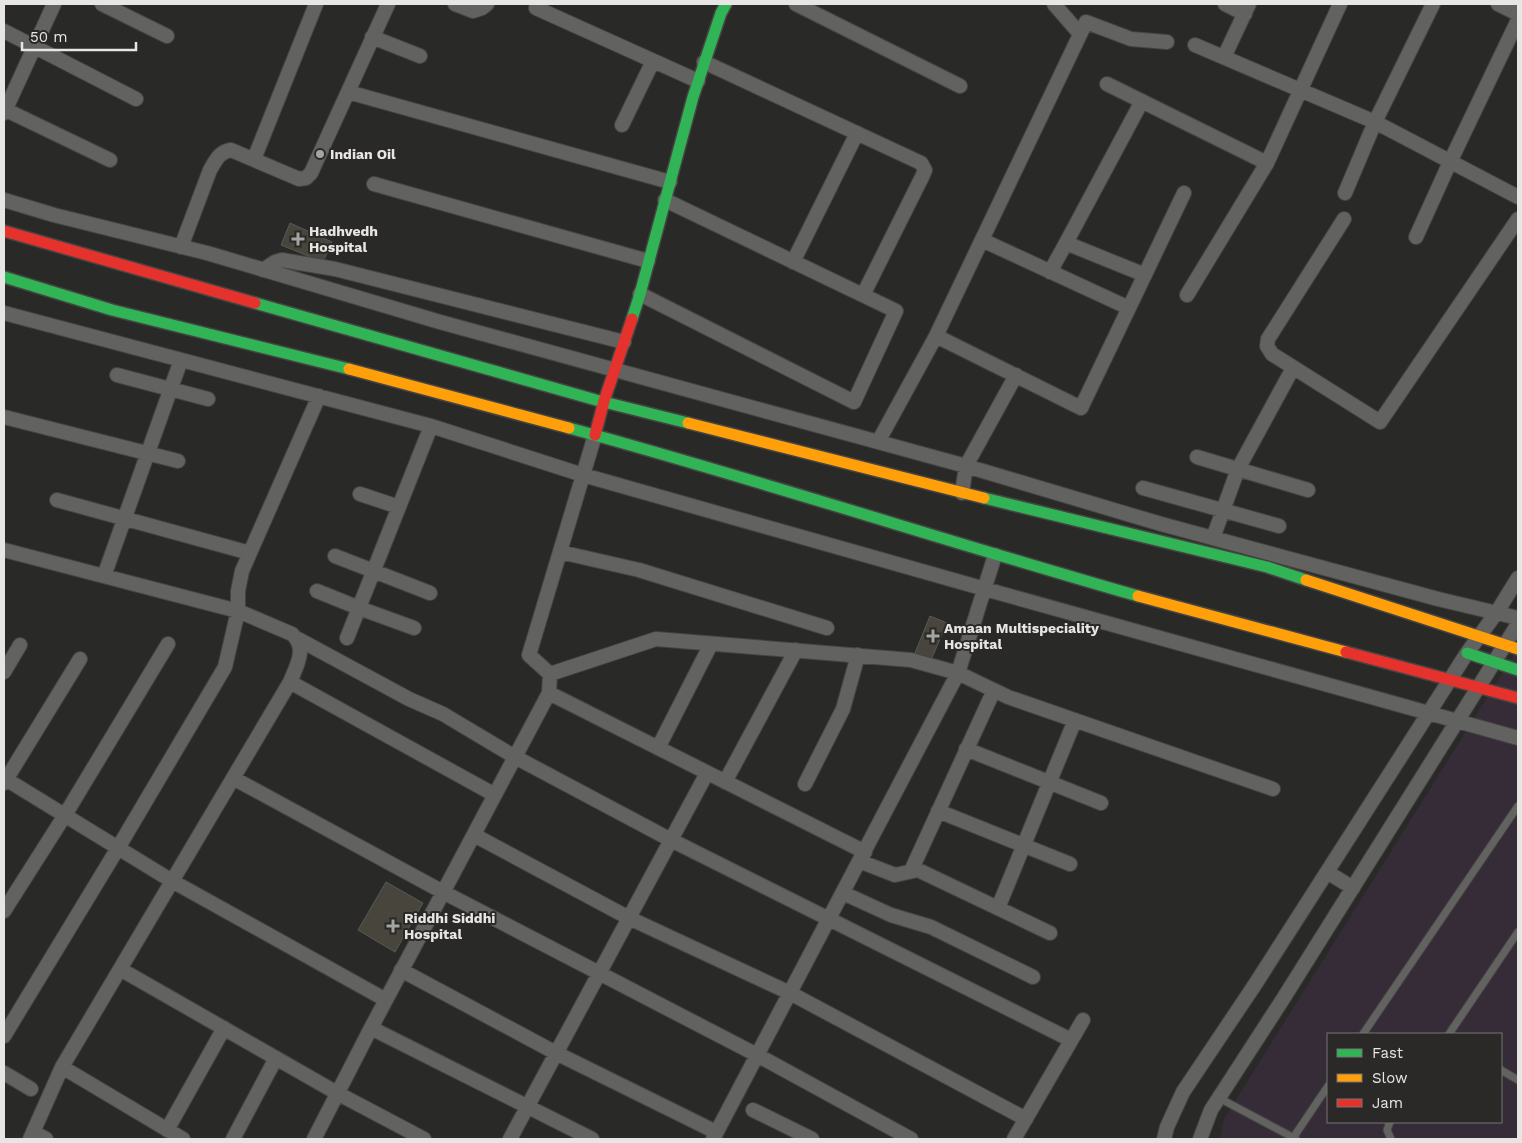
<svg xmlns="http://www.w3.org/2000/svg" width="1522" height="1143" viewBox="0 0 1522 1143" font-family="'Work Sans',sans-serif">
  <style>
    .industrial { fill: #352c38; fill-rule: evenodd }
    .building { fill: #48453c; stroke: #585857 }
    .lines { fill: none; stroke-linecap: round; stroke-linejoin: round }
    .lane-casing { stroke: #454443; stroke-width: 9 }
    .street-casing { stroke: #454443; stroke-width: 16 }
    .fast-casing { stroke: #454443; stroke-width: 14 }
    .slow-casing { stroke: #454443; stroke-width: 14 }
    .jam-casing { stroke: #454443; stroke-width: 14 }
    .lane { stroke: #626261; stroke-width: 7 }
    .street { stroke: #626261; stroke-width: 14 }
    .fast { stroke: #30b455; stroke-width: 11 }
    .slow { stroke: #ff9f0a; stroke-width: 11 }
    .jam { stroke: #e5322d; stroke-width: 11 }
    .poi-dot { fill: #a4a4a3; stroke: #2a2927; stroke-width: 2 }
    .labels { text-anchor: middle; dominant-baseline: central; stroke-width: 4; stroke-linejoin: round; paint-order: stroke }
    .poi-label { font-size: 14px; font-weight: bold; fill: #e7e6e5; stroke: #2a2927; text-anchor: start }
  </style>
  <rect width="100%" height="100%" fill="#292928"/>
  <path class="industrial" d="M1518,648V1139H1220L1224,1119ZM1328,1034H1501V1122H1328Z"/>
  <path class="building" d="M290,223L332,242L323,262L281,245Z
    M930,616L947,623L931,660L915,653Z
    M386,882L423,903L395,952L358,930Z"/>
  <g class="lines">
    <g class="lane-casing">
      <path id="lane" d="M1363,1034L1518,806
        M1449,1034L1518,932
        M1501,1070L1518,1080
        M1219,1098L1296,1139
        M1390,1122L1387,1130L1391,1139
        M1293,1138L1328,1086"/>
    </g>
    <g class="street-casing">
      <path id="street" d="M102,4L167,36
        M455,4L473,11L482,8L487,4
        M796,4L960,86
        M1054,4L1080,34
        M1225,4L1245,14
        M1498,4L1518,14
        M536,8L698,81
        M4,31L136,99
        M372,37L420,56
        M1167,42L1131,39L1086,22L936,336L1081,408L1184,193
        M1195,45L1375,122L1518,197
        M1224,57L1249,4
        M704,62L921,163L925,170L922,177L863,295
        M1107,84L1267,163
        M348,92L670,182
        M1142,101L1066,243L1145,275
        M4,109L110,160
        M4,113L54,4
        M622,125L653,61
        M254,159L316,4
        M374,184L648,261
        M1345,193L1375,122L1433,4
        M4,200L54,215L207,253L440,322L966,466L1161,524L1438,599L1518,618
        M1344,219L1268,339L1267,346L1272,354L1380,422L1518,219
        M1416,237L1450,162L1518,20
        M982,240L1129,308
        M181,247L210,170C216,160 219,152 231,150L299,179L306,178L311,173L388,4
        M793,262L857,133
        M263,270L275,262L282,260L335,269L624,342
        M1050,272L1066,243
        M640,294L854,402L896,311L665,200
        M1187,295L1267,163L1340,4
        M4,313L431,426L583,475L985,589L1518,738
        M117,375L208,399
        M4,417L178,461
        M878,442L936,336
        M1197,457L1308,490
        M1143,488L1279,526
        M962,493L966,466L1016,375
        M360,494L399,507
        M57,500L250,553
        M1213,538L1238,469L1293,368
        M4,550L238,611L292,634C308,648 296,667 290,682L62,1067L30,1139
        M560,552L639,570L827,628
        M335,556L430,593
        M104,576L181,360
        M317,591L359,608L414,628
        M347,638L431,426
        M298,639L409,699L443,714L515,757L671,840L1071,1040
        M4,672L20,645
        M550,674L656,639L911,660L958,673L1008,697L1273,789
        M290,682L495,795
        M549,693L865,852
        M658,748L711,644
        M966,749L1101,803
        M4,778L172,881L386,1000
        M233,778L443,892L757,1055L911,1139
        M725,782L796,650
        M4,783L80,659
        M805,784L843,709L858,655
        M938,811L1070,864
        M474,835L629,918L790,993L1026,1119
        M859,861L895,875L918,870L1050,933
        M911,871L994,690
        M1327,872L1353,888
        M843,893L891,915L931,927L1033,977
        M998,908L1075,720
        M4,911L65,815L168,644
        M120,969L337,1093L424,1139
        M401,970L556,1053L716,1132
        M371,1028L592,1139
        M4,1036L118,848L225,667L238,611V591L242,571L319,396
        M62,1067L183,1139
        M4,1073L31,1089
        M753,1110L812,1139
        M167,1130L224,1028
        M33,1132L46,1139
        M233,1139L276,1058
        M314,1139L371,1028L549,693L550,674L529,655L595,435
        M510,1139L707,773
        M713,1139L958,673L995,555
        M1014,1139L1083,1020
        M1164,1139L1167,1127L1183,1092L1256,983L1467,653L1497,612L1518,578
        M1200,1139L1211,1110L1283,999L1518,624"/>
    </g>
    <g class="fast-casing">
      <path id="fast" d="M4,277L112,310L349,369
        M255,303L596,400L688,423
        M632,319L640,294L693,97L721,13L726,4
        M569,428C760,480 948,542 1138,596
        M984,498L1267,567L1306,580
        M1467,653L1518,670"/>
    </g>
    <g class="slow-casing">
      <path id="slow" d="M349,369L569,428
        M688,423L984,498
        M1306,580L1518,649
        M1138,596L1346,652"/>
    </g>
    <g class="jam-casing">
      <path id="jam" d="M4,231L255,303
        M595,435L604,401L632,319
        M1346,652L1518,698"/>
    </g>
    <use href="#lane" class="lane"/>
    <use href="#street" class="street"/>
    <use href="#fast" class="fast"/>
    <use href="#slow" class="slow"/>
    <use href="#jam" class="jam"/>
  </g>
  <g class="poi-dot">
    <circle cx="320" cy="154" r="5"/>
    <path d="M295.5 231.5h5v5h5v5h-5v5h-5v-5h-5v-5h5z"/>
    <path d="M930.5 628.5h5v5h5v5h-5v5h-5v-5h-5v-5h5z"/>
    <path d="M390.5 918.5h5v5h5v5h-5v5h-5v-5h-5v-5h5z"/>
  </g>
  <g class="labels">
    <g class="poi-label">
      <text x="330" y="154">Indian Oil</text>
      <text x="309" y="231">Hadhvedh<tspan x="309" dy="16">Hospital</tspan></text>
      <text x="944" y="628">Amaan Multispeciality<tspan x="944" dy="16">Hospital</tspan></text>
      <text x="404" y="918">Riddhi Siddhi<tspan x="404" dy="16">Hospital</tspan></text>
    </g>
  </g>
  <rect width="1522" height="1143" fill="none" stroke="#e7e6e5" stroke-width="10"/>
  <rect x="1327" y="1033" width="175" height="90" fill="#2a2927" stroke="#767573"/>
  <rect x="1337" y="1049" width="25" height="8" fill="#30b455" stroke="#767573"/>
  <text x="1372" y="1058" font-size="15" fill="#e7e6e5">Fast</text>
  <rect x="1337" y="1074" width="25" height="8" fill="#ff9f0a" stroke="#767573"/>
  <text x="1372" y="1083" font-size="15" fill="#e7e6e5">Slow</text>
  <rect x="1337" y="1099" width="25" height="8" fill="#e5322d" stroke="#767573"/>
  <text x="1372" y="1108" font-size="15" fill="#e7e6e5">Jam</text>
  <path d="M22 42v8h114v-8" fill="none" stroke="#e7e6e5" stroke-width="2.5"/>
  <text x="30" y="42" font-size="15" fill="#e7e6e5" stroke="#2a2927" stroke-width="4" paint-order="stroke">50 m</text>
</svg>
